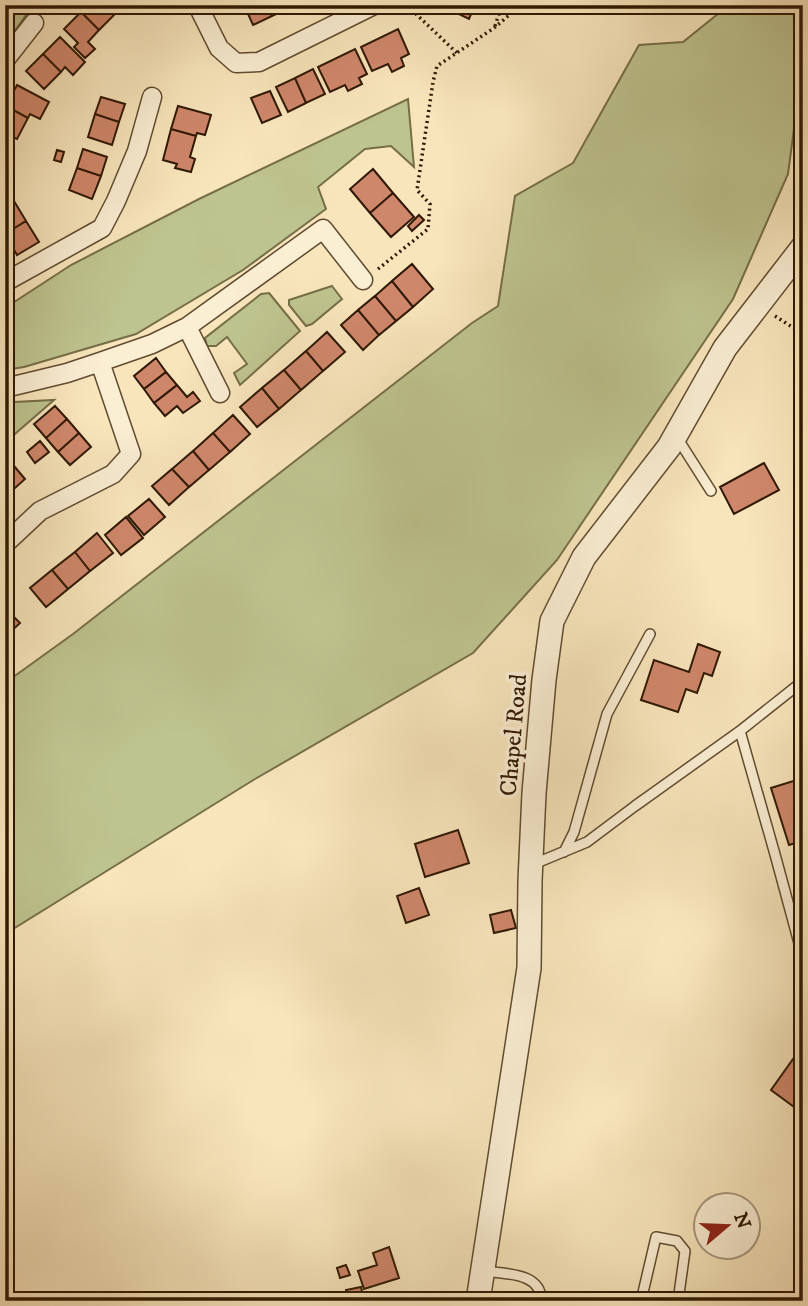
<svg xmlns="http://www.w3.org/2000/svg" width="808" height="1306" viewBox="0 0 808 1306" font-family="'IM FELL DW Pica',serif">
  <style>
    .green { fill: #bec48f; stroke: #766e48; stroke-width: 2 }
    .building { fill: #cf876b; stroke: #2f1801; stroke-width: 2 }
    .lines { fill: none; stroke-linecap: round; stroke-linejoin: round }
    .service-casing { stroke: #614b30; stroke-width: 12 }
    .minor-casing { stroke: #614b30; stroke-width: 21 }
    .tertiary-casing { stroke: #614b30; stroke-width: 26 }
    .path { stroke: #2f1801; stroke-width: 3.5; stroke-dasharray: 2 3.5; stroke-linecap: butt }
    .service { stroke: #faeed3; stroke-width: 9 }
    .minor { stroke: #faeed3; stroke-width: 18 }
    .tertiary { stroke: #faeed3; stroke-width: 23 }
    .labels { text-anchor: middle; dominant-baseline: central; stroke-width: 7; stroke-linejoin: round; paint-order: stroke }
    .street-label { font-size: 24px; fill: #2f1801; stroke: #faeed3 }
  </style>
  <rect width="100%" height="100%" fill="#f8e5bc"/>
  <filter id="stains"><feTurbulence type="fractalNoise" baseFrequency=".00286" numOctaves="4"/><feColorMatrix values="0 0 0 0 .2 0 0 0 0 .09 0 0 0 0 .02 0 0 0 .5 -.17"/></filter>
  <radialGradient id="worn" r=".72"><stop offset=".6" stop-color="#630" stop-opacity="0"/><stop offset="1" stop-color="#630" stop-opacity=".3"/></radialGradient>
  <path class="green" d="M5,5H54L26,15L5,45Z
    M729,5H803V61L788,174L733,299L557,560L473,653L255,779L5,934V683L73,634L472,323L498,306L515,196L573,163L639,45L683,42Z
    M408,99L414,167L391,146L365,149L318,187L326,209L243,270L136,334L24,367L5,370V308L71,265L199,199Z
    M332,286L342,299L312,324L306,326L289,305V300Z
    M269,293L300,331L240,385L234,373L247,364L227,337L216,346H207L205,338L261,294Z
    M54,400L8,440L5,436V403L14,402Z"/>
  <path class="building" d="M88,5H108L116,13L99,30L81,12Z
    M244,5H266L272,16L253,25Z
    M266,5H289L290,8L272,16Z
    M443,5H475L469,19L442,6Z
    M81,12L99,30L88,42L95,49L85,58L74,47L78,43L64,29Z
    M398,29L409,54L401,58L404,66L392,72L388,64L372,71L361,47Z
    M60,37L85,62L73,75L65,67L61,72L43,54Z
    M355,49L367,74L359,78L362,84L348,91L345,85L330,92L318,67Z
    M43,54L61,72L44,89L26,71Z
    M313,69L325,94L306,103L295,78Z
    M295,78L306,103L288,112L276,87Z
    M17,85L49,102L40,119L30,114L28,118L6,106Z
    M270,91L281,115L262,123L251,98Z
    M101,97L125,104L119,122L95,114Z
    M6,106L28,118L17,139L5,133Z
    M178,106L211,115L205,135L197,133L196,136L171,129Z
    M95,114L119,122L112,145L88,137Z
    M171,129L196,136L190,157L195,159L191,172L175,168L177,164L163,160Z
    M5,143L14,145L9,169L5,168Z
    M83,149L107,157L101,176L77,168Z
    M57,150L64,152L61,162L54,160Z
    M77,168L101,176L92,199L69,190Z
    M373,169L393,193L370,213L350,189Z
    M393,193L414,217L391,237L370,213Z
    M14,201L26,221L5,234V206Z
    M419,215L424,220L412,231L408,226Z
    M26,221L39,242L17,255L5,234Z
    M412,264L433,289L413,307L392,281Z
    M392,281L413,307L396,321L375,296Z
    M375,296L396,321L379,335L358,310Z
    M358,310L379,335L363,350L341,325Z
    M327,332L345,352L323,371L306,351Z
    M306,351L323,371L301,390L284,370Z
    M156,358L166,372L144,389L134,376Z
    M284,370L301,390L279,409L262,388Z
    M166,372L177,385L154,403L144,389Z
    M177,385L187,397L193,392L200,401L183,413L177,406L165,416L154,403Z
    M262,388L279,409L257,427L240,407Z
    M55,406L67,419L46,438L34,424Z
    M233,415L250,434L230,452L213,433Z
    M67,419L79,433L58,452L46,438Z
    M79,433L91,447L70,465L58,452Z
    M213,433L230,452L209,470L193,451Z
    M40,441L49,452L35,463L27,452Z
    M193,451L209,470L189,487L172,469Z
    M764,463L779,490L734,514L720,487Z
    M14,466L25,479L5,497V473Z
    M172,469L189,487L169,505L152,486Z
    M149,499L165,517L144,535L128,516Z
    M126,517L143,538L121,555L105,535Z
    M97,533L113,553L90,571L75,552Z
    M75,552L90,571L68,589L52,570Z
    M52,570L68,589L46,607L30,588Z
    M5,608L20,623L5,637Z
    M698,644L720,652L712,676L704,673L697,693L686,689L678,712L641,700L654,660L689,672Z
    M803,778V841L789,845L771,788Z
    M458,830L469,863L425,877L415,844Z
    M419,888L429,915L406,923L397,896Z
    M511,910L516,928L494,933L490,915Z
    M803,1045V1109L801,1112L771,1090Z
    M389,1247L399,1278L364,1289L358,1271L377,1265L373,1253Z
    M346,1265L350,1275L340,1278L337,1268Z
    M361,1287L364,1301H348L346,1290Z"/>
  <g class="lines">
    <g class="service-casing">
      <path id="service" d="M676,436L711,491
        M740,731L776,858L803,958
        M564,852L574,832L607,714L650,634
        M534,864L587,842L635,806L740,731L803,681
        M484,1271C504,1274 542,1272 541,1301
        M641,1301L656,1237L677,1241L685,1251L678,1301"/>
    </g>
    <g class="minor-casing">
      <path id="minor" d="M199,5L201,12L219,48L236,63L259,62L374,5
        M5,60L34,23
        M5,282L102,228L116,201L137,151L152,97
        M187,327L220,393
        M5,388L67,373L100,362L152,344L187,327L323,229L363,280
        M8,541L40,511L113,474L131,454L100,362"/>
    </g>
    <g class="tertiary-casing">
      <path id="tertiary" d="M478,1301L529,968L530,881L534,793L544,680L552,621L584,557L669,447L725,348L803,247"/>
    </g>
    <path class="path" d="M415,5L419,8L416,14L458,54
      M495,26L502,5
      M378,269L428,229L430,204L417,190L433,82L437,66L494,28L521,5
      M775,316L803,334"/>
    <use href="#service" class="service"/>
    <use href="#minor" class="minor"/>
    <use href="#tertiary" class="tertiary"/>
  </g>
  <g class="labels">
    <g class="street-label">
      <text transform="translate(514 735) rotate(-85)">Chapel Road</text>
    </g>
  </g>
  <rect width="808" height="1306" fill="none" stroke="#f8e5bc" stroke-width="28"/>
  <rect x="7" y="7" width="794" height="1292" fill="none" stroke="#2f1801" stroke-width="3.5"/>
  <rect x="14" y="14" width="780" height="1278" fill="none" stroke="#2f1801" stroke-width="2"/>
  <g transform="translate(727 1226) rotate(71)"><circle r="33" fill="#faeed3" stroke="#a9987f" stroke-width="2"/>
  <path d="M0-5L12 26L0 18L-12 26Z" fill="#8f2418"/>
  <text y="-10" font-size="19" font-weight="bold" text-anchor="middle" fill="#2f1801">N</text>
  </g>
  <rect width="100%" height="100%" filter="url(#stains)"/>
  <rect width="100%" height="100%" fill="url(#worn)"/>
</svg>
